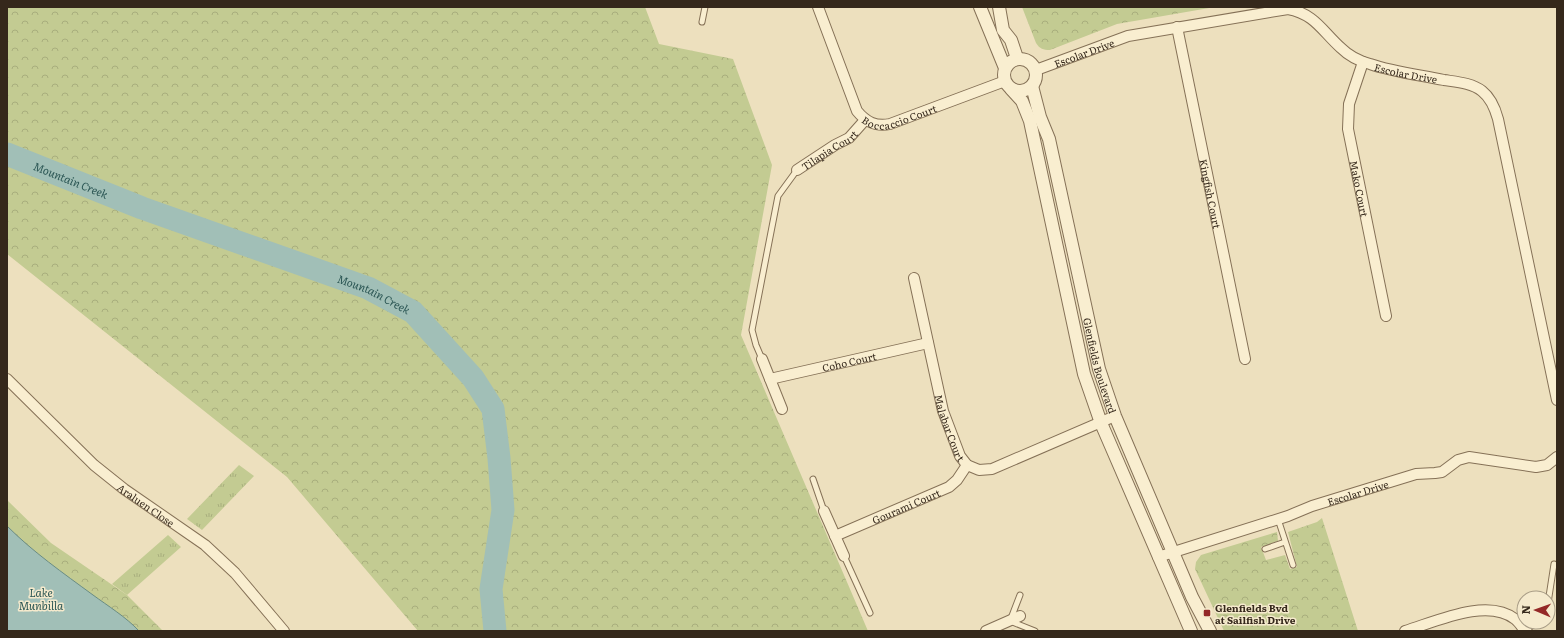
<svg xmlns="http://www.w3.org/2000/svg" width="1564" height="638" viewBox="0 0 1564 638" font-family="Literata,serif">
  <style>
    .grass { fill: url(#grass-tufts) }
    .forest { fill: url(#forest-crowns) }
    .water { fill: #a1bfb7; stroke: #698c84 }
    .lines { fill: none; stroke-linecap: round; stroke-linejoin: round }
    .river { stroke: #a1bfb7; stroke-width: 23 }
    .service-casing { stroke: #857157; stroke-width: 7 }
    .minor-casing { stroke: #857157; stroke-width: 12 }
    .tertiary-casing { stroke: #857157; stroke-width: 14 }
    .service { stroke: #f9eed0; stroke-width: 5 }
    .minor { stroke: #f9eed0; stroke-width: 10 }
    .tertiary { stroke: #f9eed0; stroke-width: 12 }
    .poi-dot { fill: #942827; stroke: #f5eacd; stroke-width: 1.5 }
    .labels { text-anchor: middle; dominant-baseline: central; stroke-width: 3; stroke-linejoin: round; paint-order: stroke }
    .street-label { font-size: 10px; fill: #35281b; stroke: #f5eacd }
    .poi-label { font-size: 10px; font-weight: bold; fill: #35281b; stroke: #f5eacd; text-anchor: start }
    .water-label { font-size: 11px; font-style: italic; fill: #2a5553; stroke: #f5eacd }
  </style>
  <defs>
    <pattern id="grass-tufts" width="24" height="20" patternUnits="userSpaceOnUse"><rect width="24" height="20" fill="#c3cb92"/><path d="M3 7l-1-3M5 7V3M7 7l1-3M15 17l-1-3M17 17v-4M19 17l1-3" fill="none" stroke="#a8ae7d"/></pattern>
    <pattern id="forest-crowns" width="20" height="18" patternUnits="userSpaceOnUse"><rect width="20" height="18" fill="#c3cb92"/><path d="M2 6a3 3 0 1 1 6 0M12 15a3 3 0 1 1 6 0" fill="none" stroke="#a8ae7d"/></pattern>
  </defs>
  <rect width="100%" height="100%" fill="#ede0be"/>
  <path class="grass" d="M239,465L254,476L202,530L187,519Z
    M168,535L181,547L127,595L112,584Z"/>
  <path class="forest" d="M7,7H645L659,44L733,59L772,165L741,335L868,631H418L287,477L7,254Z
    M1022,7H1215L1117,24L1050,50C1043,50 1040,49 1036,43Z
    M7,500L51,543L127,595L163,631H139L53,566L25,544L7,526Z
    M1322,518L1358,631H1224L1195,569L1196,562L1201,555L1277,532L1278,541L1261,547L1266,560L1285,555L1290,569L1297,567L1288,532L1317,522Z"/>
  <path class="water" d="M7,526C33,552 63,573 93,595C108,606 126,617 139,631H7Z"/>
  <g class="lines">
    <path class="river" id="s1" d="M7,154L142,208L368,288L413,312L473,378L493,409L499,458L503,510L491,589L495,631"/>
    <g class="service-casing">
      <path id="service" d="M702,22L705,7
        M762,359L756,345L752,330L764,268L778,196L797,170
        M813,479L824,511
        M1278,519L1293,565
        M1265,549L1285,542
        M844,556L870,613
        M1020,595L1010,621L1035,631
        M1548,603L1554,564
        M1526,631L1536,622"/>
    </g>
    <g class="minor-casing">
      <g id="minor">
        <path id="s2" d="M818,7L857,111C866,122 876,127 890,124L1005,81"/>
        <path id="s3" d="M1177,27L1245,359"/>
        <path id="s4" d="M1363,62L1349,104L1348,129L1386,316"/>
        <path id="s5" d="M1036,70L1128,36L1288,9C1315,14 1322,31 1341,48C1349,56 1359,61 1370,64C1393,72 1420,75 1444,80C1457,82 1472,83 1482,91C1491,98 1495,108 1498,119L1557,400"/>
        <path id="s6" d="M797,170L835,145L849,138L865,120"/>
        <path id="s7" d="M914,278L943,411L957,448L960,456L967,465L979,470L992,469L1115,416"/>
        <path d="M762,359L782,409"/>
        <path id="s8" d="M7,379L94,465L124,489L205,545L235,573L284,631"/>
        <path id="s9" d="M770,379L928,343"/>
        <path d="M824,511L844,556"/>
        <path id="s10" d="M835,536L949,487L957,480L967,465"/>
        <path id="s11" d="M1158,557L1288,516L1312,506L1416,474L1435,473L1442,472L1458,460L1469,457L1536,467L1547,465L1557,457"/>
        <path d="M986,631L1020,616"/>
        <path d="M1405,631C1435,622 1487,597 1515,619C1519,622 1522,627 1525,631"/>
      </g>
    </g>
    <g class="tertiary-casing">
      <g id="tertiary">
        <path d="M980,7L1005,68"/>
        <path d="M999,7L1003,30L1011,40L1017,58"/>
        <circle cx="1020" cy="75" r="16"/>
        <path id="s12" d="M1032,86L1040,117L1049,139L1099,369L1115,416L1192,597L1210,631"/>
        <path d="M1011,89L1022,101L1030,121L1084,374L1101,423L1191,631"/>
      </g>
    </g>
    <use href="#service" class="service"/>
    <use href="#minor" class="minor"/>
    <use href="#tertiary" class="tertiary"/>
  </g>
  <rect class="poi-dot" x="1203" y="609" width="8" height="8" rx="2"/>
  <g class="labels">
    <g class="street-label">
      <text stroke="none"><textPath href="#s5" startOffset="51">Escolar Drive</textPath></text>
      <text stroke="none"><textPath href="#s5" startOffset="398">Escolar Drive</textPath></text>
      <text stroke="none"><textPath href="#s2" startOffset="159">Boccaccio Court</textPath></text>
      <text stroke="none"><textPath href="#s6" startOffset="38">Tilapia Court</textPath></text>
      <text stroke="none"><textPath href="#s4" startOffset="130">Mako Court</textPath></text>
      <text stroke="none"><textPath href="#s3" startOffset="170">Kingfish Court</textPath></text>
      <text stroke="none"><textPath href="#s9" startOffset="81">Coho Court</textPath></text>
      <text stroke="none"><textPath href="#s12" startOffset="288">Glenfields Boulevard</textPath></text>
      <text stroke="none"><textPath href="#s7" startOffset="154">Malabar Court</textPath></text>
      <text stroke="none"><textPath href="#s11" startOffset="210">Escolar Drive</textPath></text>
      <text stroke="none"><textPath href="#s8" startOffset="188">Araluen Close</textPath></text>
      <text stroke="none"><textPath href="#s10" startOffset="77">Gourami Court</textPath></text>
    </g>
    <g class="poi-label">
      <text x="1215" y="607">Glenfields Bvd<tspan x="1215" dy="12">at Sailfish Drive</tspan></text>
    </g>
    <g class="water-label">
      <text stroke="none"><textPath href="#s1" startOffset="69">Mountain Creek</textPath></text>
      <text stroke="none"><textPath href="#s1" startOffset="393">Mountain Creek</textPath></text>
      <text x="41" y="592">Lake<tspan x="41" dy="13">Munbilla</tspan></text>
    </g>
  </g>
  <rect width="1564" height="638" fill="none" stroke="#35281b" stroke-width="16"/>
  <g transform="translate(1536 610) rotate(272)"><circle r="19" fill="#f5eacd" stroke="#a89c86"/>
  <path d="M0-3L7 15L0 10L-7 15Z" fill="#942827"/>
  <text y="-6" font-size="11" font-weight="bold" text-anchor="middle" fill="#35281b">N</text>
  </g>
</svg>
